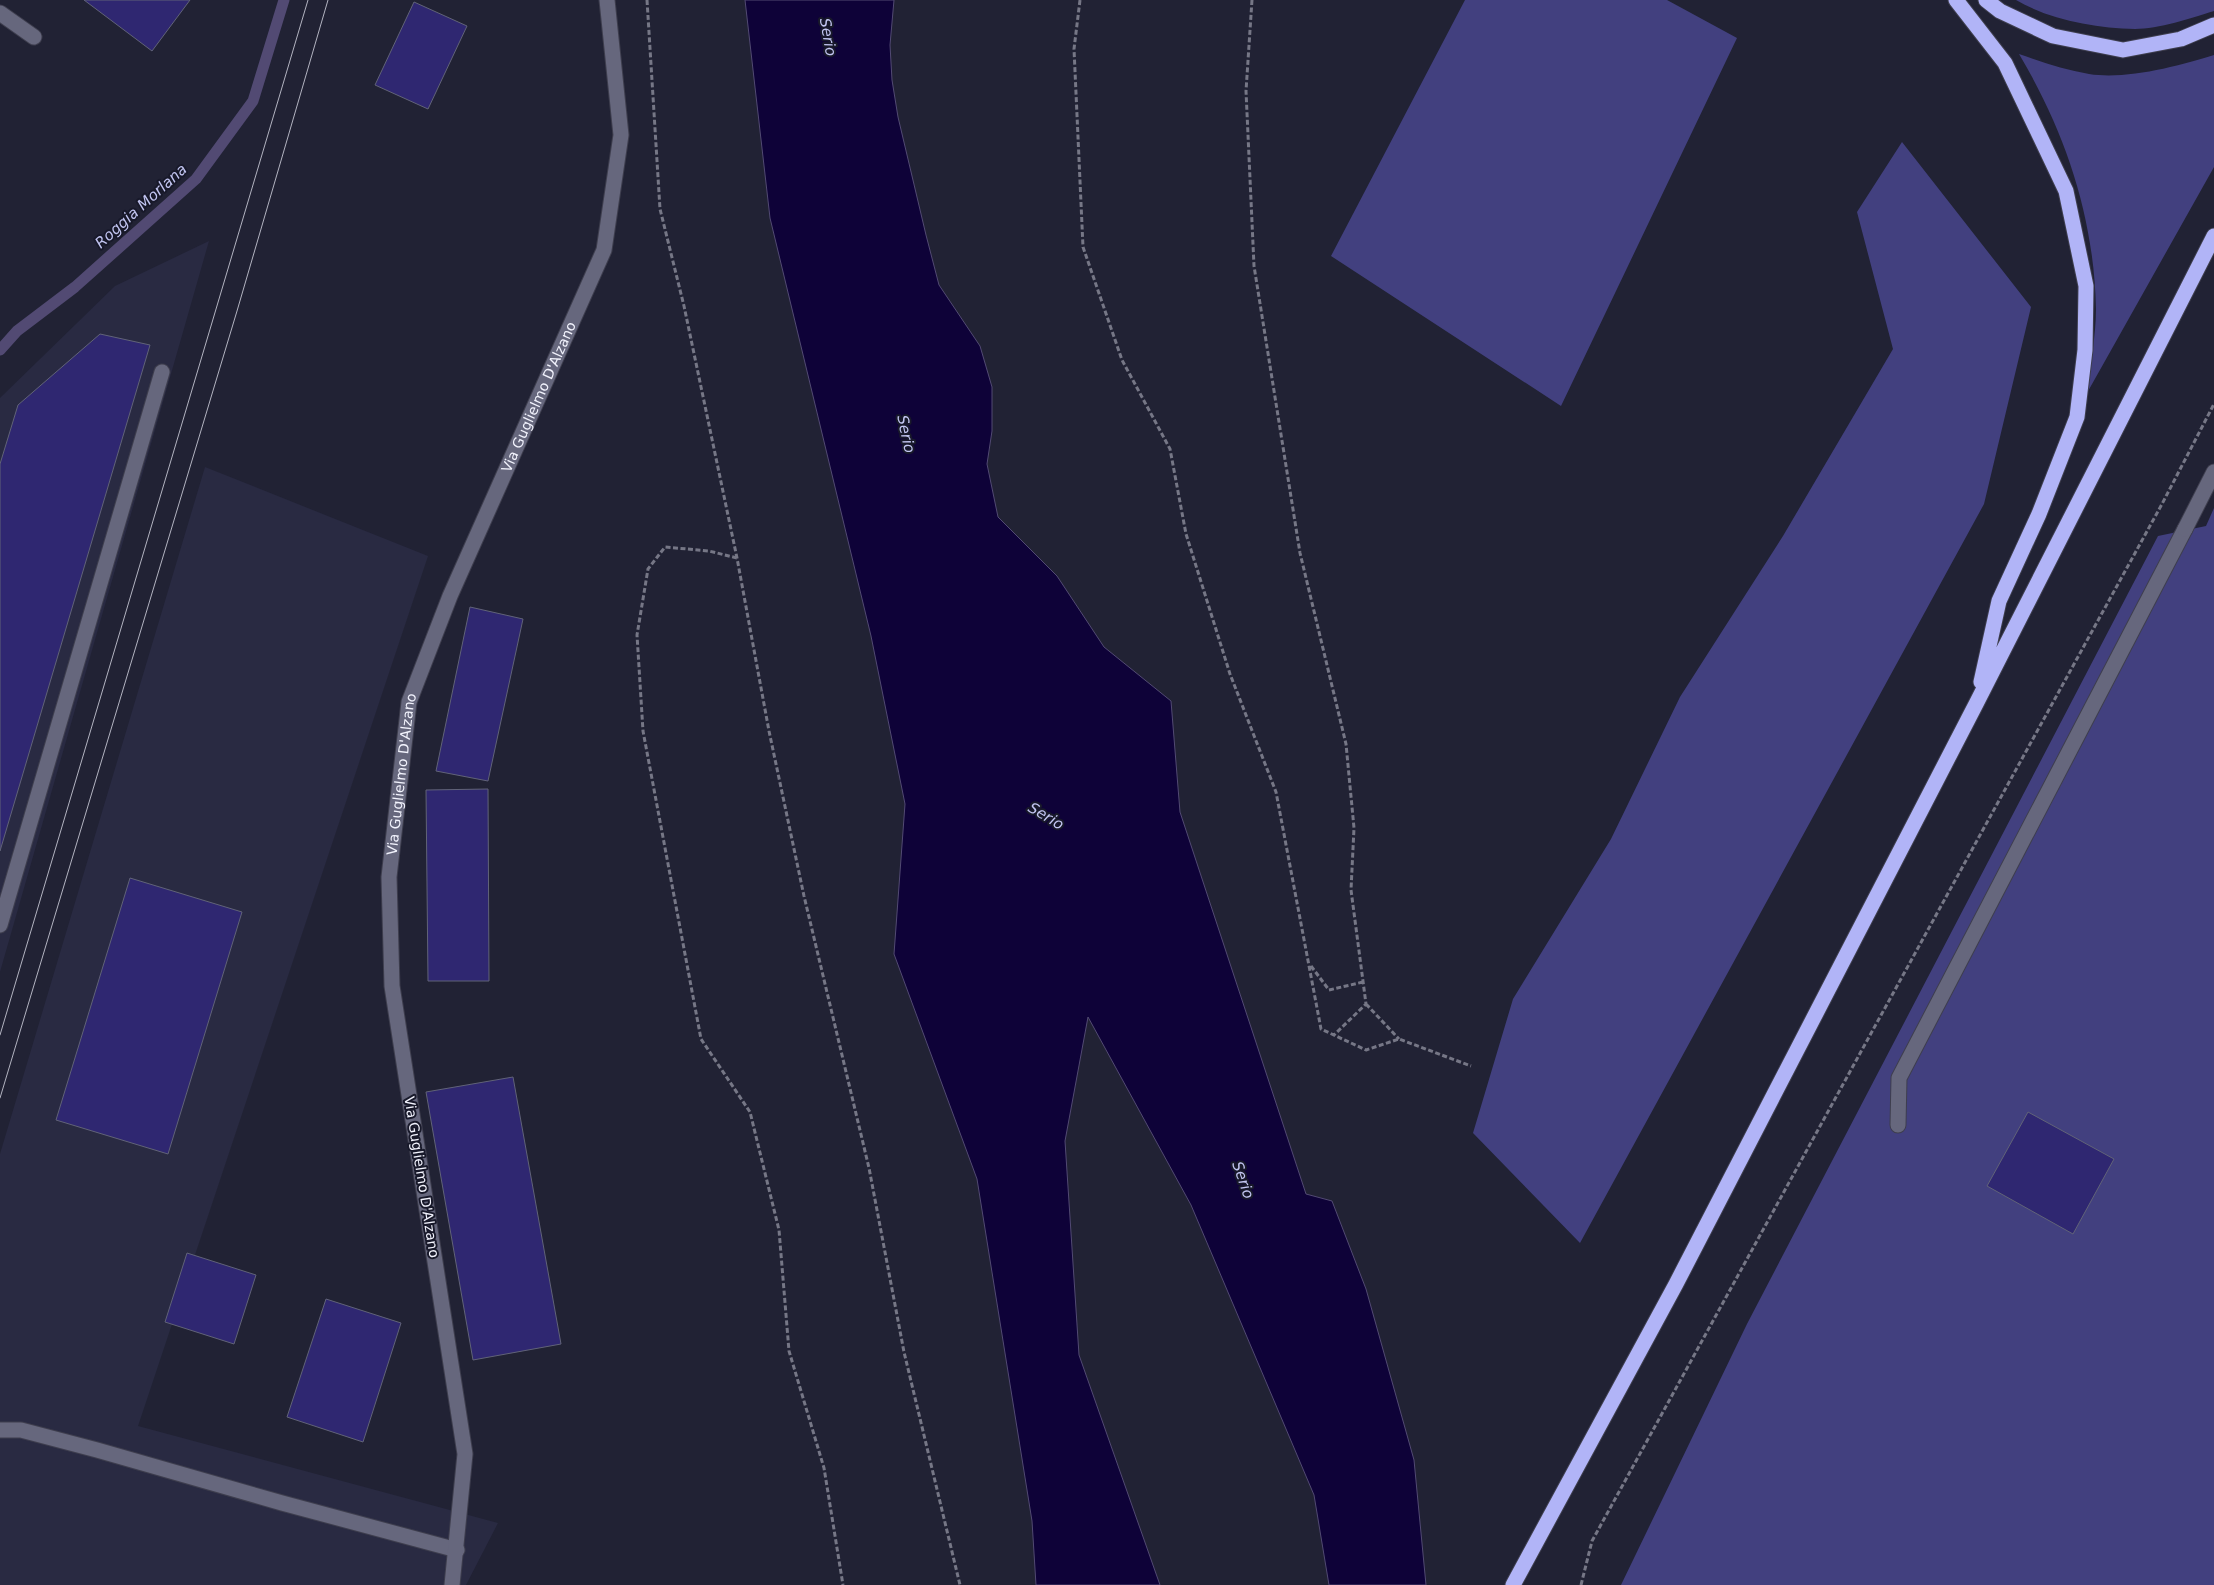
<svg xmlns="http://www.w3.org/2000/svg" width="2214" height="1585" viewBox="0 0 2214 1585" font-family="'DejaVu Sans',sans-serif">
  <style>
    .built { fill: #292a42 }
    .green { fill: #42407f }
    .water { fill: #0e0238; stroke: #524a73 }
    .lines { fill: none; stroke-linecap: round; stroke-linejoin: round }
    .stream { stroke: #524a73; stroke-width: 11 }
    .building { fill: #2f2771; stroke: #616378 }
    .lane-casing { stroke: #3e3e4e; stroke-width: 17 }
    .street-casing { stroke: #3e3e4e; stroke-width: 17 }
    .highway-casing { stroke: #3e3e4e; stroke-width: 17 }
    .path { stroke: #767786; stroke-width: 3; stroke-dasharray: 5 2.5; stroke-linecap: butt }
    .lane { stroke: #66677d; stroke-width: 15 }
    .street { stroke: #66677d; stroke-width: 15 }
    .highway { stroke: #b1b4f7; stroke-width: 15 }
    .tram { stroke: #b3b4c1; stroke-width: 1 }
    .labels { text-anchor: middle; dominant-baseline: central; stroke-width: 4; stroke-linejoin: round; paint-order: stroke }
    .street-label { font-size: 14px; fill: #f2f3fd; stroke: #18192a }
    .water-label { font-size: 15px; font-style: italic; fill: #c2c5f1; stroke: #18192a }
  </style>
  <rect width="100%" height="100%" fill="#212234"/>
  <path class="built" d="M209,241L0,972V398L115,286Z
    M205,467L428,556L138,1426L498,1523L466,1585H0V1154Z"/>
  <path class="green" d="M1465,0H1667L1737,38L1561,406L1331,256Z
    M2016,0H2214V11C2192,18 2158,29 2135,29C2095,28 2050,20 2016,0Z
    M2019,54C2042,62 2065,70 2089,74C2126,80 2179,66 2214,55V167L2087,393C2090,365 2096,336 2096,309C2094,217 2066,133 2019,54Z
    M1902,142L2031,307L1984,504L1580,1243L1473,1133L1513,999L1611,839L1680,697L1783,536L1893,349L1857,212Z
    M2214,508V1585H1621L1747,1324L2158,536L2206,526Z"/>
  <path class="water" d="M745,0H894L890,45L892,80L898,117L926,235L939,285L980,346L992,387V431L987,464L998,517L1057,576L1104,647L1171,701L1180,812L1306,1194L1332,1201L1366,1289L1414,1460L1426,1585H1329L1314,1495L1191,1205L1088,1017L1065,1141L1079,1355L1160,1585H1036L1032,1521L977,1179L894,954L905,804L871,636L770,218Z"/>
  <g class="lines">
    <path class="stream" d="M0,350L17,331L75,287L196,179L253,101L284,0"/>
  </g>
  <path class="building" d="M84,0H190L152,51Z
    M414,2L467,26L428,109L375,85Z
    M100,334L150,345L0,851V464L18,405Z
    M470,607L523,619L488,781L436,771Z
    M488,789L489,981H428L426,790Z
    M130,878L242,912L168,1154L56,1120Z
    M513,1077L561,1344L473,1360L426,1092Z
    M2028,1112L2114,1159L2073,1234L1987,1186Z
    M187,1253L256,1275L234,1344L165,1322Z
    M326,1299L401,1323L363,1442L287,1417Z"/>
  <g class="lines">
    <g class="lane-casing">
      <path id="lane" d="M0,925L162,372
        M1898,1125L1899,1078L2185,529"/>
    </g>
    <g class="street-casing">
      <g id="street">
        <path d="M0,13L34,37"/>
        <path d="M2185,529L2214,472"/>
        <path d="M0,1430H21L97,1450L282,1503L457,1550"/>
        <path id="s1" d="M452,1585L465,1454L392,986L389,877L409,702L450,596L604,250L621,135L607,0"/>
      </g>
    </g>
    <g class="highway-casing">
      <path id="highway" d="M1956,0L2005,63L2066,191L2086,286L2085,350L2077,417L2039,514L1999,601L1981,682
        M1986,0L2000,11L2053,36L2123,50L2181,39L2214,25
        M1513,1585L1676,1284L1976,704L2214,236"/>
    </g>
    <path class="path" d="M647,0L660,209L684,306L737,558L769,731L804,896L869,1168L904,1352L960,1585
      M1080,0L1074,49L1083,247L1122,360L1170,449L1186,534L1230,674L1276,792L1321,1029L1366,1050L1399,1039L1471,1066
      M1252,0L1246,91L1254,266L1300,553L1346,744L1354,828L1351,890L1366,1004L1334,1035
      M737,558L709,551L665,547L648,569L637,635L643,731L701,1039L750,1112L779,1230L789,1351L824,1468L843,1585
      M1311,966L1329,990L1363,982
      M1366,1004L1399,1039
      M1581,1585L1592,1541L2162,504L2214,404"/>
    <use href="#lane" class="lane"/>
    <use href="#street" class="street"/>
    <use href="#highway" class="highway"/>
    <path class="tram" d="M0,1035L308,0
      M0,1098L237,311L328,0"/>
  </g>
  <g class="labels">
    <g class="street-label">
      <text stroke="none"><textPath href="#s1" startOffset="1222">Via Guglielmo D'Alzano</textPath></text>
      <text stroke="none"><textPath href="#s1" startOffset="818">Via Guglielmo D'Alzano</textPath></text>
      <text transform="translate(422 1177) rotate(81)">Via Guglielmo D'Alzano</text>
    </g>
    <g class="water-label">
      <text transform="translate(828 37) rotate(80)">Serio</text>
      <text transform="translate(141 206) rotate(-42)">Roggia Morlana</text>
      <text transform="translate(906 434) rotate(78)">Serio</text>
      <text transform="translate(1046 816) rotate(31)">Serio</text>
      <text transform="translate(1243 1180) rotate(71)">Serio</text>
    </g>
  </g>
</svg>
